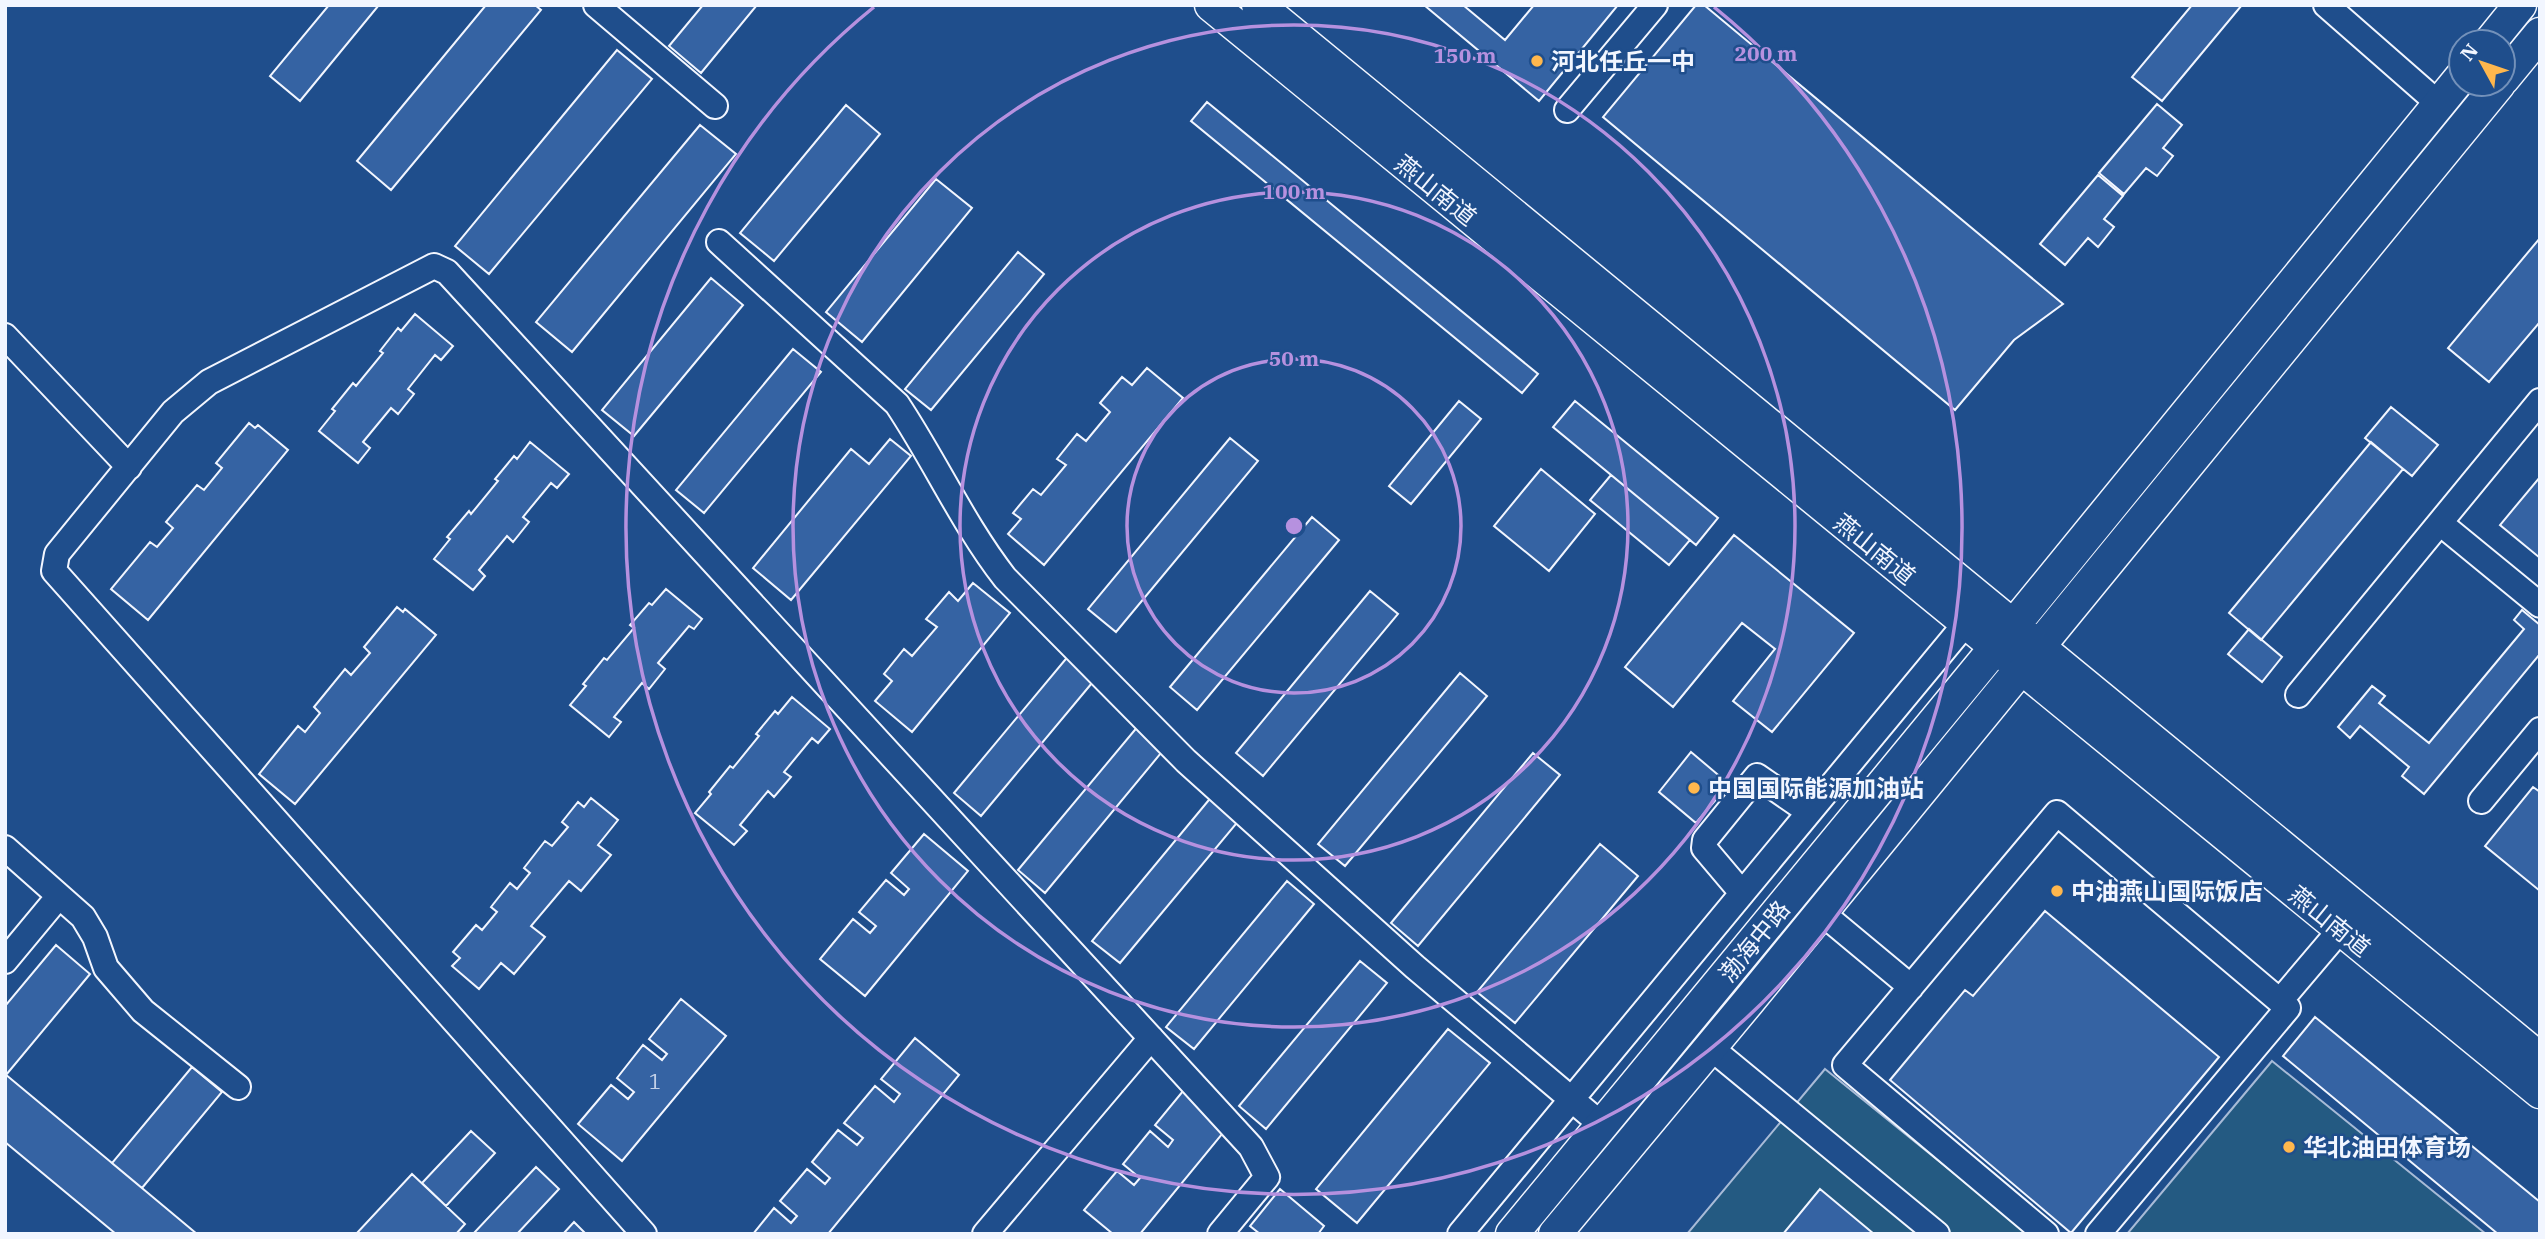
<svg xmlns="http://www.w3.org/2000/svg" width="2545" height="1239" viewBox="0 0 2545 1239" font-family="'IBM Plex Serif','Noto Sans SC',serif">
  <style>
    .green { fill: #245a82; stroke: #a8bbd7; stroke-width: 2 }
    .building { fill: #3563a3; stroke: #f2f6ff; stroke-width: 2 }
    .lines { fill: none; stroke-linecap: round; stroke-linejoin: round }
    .minor-casing { stroke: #f2f6ff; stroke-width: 28 }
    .major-casing { stroke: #f2f6ff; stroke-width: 35 }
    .minor { stroke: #1f4e8c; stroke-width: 24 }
    .major { stroke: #1f4e8c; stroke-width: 32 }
    .ring { fill: none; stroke: #b691df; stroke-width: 3.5 }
    .poi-dot { fill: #ffb74d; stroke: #1f4e8c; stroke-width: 2.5 }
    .labels { text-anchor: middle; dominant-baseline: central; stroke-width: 5; stroke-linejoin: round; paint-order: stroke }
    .number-label { font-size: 21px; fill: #c3d1e8 }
    .poi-label { font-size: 24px; font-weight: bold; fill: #f2f6ff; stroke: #1f4e8c; text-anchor: start }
    .street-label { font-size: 24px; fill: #f2f6ff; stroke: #1f4e8c }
    .centre { fill: #b691df; stroke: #1f4e8c; stroke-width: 3.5 }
    .ring-label { font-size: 21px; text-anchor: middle; font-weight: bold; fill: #b691df; stroke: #1f4e8c; stroke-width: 5; stroke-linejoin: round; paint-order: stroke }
  </style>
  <rect width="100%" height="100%" fill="#1f4e8c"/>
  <path class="green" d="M2272,1061L2486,1234H2127Z
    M1825,1069L2029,1234H1687Z"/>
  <path class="building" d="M329,5H379L300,101L270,76Z
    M486,5H535L541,10L391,190L357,161Z
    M703,5H757L701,73L669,46Z
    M1424,5H1463L1505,40L1534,5H1618L1539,101Z
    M1696,5H1704L2063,304L2014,340L1955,410L1603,117Z
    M2192,5H2242L2162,101L2132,77Z
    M617,50L652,79L489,274L455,246Z
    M1207,102L1538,374L1522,393L1191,121Z
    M2157,104L2182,125L2163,148L2173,156L2157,176L2146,168L2124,194L2099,173Z
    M846,105L880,134L774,261L740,233Z
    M700,125L736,154L572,352L536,322Z
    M2098,175L2123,196L2104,219L2114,227L2098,247L2088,238L2065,265L2040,244Z
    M936,179L972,208L862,342L826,312Z
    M2540,238V322L2489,382L2448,348Z
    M1018,252L1044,274L931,410L905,389Z
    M711,278L743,305L634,436L602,410Z
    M415,314L453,346L441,360L435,355L408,389L414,394L398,414L391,408L363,442L370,448L358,463L319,431L335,411L332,409L353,383L356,386L383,353L380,351L398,328L401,331Z
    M793,349L821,372L704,513L676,490Z
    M1147,368L1183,398L1044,565L1008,534L1021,519L1013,513L1033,489L1041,495L1066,465L1057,459L1077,434L1086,441L1110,412L1100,403L1122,377L1132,385Z
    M1459,401L1481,419L1411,504L1389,486Z
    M1575,401L1718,518L1696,545L1553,427Z
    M2391,407L2438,445L2412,476L2365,438Z
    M249,423L255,428L258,425L288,450L148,620L111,589L150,542L157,547L173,528L166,522L197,485L204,490L222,468L216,463Z
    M1230,438L1258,461L1116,632L1088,609Z
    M890,439L911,456L791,600L753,568L851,449L869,464Z
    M530,442L569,474L557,488L551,483L523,517L529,522L513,542L507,536L479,570L485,576L473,590L434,559L450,539L447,537L469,511L471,514L498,481L495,479L514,456L517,459Z
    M2371,442L2403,469L2261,640L2229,613Z
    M1541,469L1595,514L1549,571L1494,526Z
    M1611,475L1690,540L1669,565L1590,500Z
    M2540,477V558L2500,525Z
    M1312,517L1339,540L1197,710L1170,687Z
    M1734,535L1854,633L1772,732L1733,701L1775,649L1742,623L1673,707L1625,667Z
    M973,583L1010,613L912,732L875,701L892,681L884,674L904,649L912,656L937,627L926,619L949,592L958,601Z
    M666,589L702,619L694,629L689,626L658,663L665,669L649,689L642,683L614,717L621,722L609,737L570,705L586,686L583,684L604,658L607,660L634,628L630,625L649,603L652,605Z
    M1370,591L1398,614L1263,776L1236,753Z
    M397,607L403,612L405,609L436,635L295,804L259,774L298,726L305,732L320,713L314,707L345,669L351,675L370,653L364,647Z
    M2522,610L2540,625V654L2424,794L2402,776L2409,767L2360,726L2350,738L2338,727L2372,686L2385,696L2379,703L2429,743L2524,629L2514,620Z
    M2249,629L2282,657L2262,682L2228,654Z
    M1075,648L1102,671L981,816L954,793Z
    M1460,673L1487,696L1345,866L1318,844Z
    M792,697L830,729L818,743L812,738L784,772L791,777L774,797L768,791L740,825L747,831L734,845L695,813L711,794L709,792L730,766L733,768L759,736L756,734L775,711L778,714Z
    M1139,725L1166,747L1045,893L1018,870Z
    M1691,752L1729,784L1696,823L1659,792Z
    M1533,753L1560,775L1418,946L1391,923Z
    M2533,787L2540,792V891L2485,846Z
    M1213,795L1241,818L1120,963L1092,941Z
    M591,798L618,820L598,845L611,855L581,891L569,881L531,926L545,937L514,974L501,963L479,989L452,966L460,958L453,952L476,925L482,930L497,912L491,907L510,883L517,889L530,873L524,868L545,841L552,846L568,827L562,822L578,802L584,807Z
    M924,834L968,871L865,996L820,959L853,919L870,933L876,926L859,912L886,880L904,895L909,889L891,873Z
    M1600,844L1638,876L1515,1023L1477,992Z
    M1287,881L1314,904L1194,1049L1166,1027Z
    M2045,911L2219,1057L2071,1233L1890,1080L1965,990L1973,996Z
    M56,945L90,974L6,1075L5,1006Z
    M1360,961L1387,983L1266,1129L1239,1106Z
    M681,999L726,1036L622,1161L578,1124L611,1085L628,1099L634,1092L617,1078L643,1045L662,1060L667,1054L649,1039Z
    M2315,1017L2540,1202V1234H2498L2283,1056Z
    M1448,1029L1490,1063L1357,1223L1316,1189Z
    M915,1038L959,1075L828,1234H753L774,1208L791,1223L797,1216L780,1201L807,1169L825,1184L830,1178L812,1162L838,1130L857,1145L863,1138L844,1123L875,1086L894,1102L900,1094L881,1079Z
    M192,1067L222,1092L142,1188L112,1163Z
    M5,1074L112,1163L197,1234H116L5,1142Z
    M1188,1085L1232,1122L1140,1234H1113L1084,1210L1117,1171L1134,1185L1140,1178L1123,1164L1150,1131L1168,1147L1173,1140L1155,1125Z
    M471,1131L495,1153L446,1206L422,1183Z
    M536,1167L559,1189L517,1234H473Z
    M412,1174L465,1224L456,1234H356Z
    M1280,1189L1324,1226L1318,1234H1260L1250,1226Z
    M1820,1189L1874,1234H1783Z
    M574,1222L586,1234H563Z"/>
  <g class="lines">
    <g class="minor-casing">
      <path id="minor" d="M596,5L715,106
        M2326,5L2439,104
        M1567,110L1655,5
        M719,242L897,404C935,461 963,524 1005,578L1186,761L1415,967L1602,1125
        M5,336L129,467
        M2440,523L2540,605
        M2298,695L2540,401
        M2481,801L2540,730
        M5,848L83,917L95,937L106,968L143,1011L238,1087
        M1742,893L1704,848L1705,840L1757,776L1809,812
        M1822,913L1911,987
        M5,961L59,896
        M2280,1001L2341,929
        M1711,1048L1937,1234
        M644,1234L54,571L57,554L173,412L209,382L434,266L447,272L1251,1147L1267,1177L1220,1234
        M985,1234L1151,1038
        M1460,1234L1966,623
        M2046,1234L1845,1065L2057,813L2288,1008L2098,1234"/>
    </g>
    <g class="major-casing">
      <path id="major" d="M1211,5L2540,1092
        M1258,5L2540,1059
        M2490,42L2520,5
        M2503,79L2540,34
        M1512,1234L1996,647L2461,77
        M1555,1234L1748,1002L2499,84"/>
    </g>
    <use href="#minor" class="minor"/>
    <use href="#major" class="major"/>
  </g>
  <g class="ring">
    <circle cx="1294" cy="526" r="167"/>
    <circle cx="1294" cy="526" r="334"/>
    <circle cx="1294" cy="526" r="501"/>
    <path d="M1714 7A668 668 0 1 1 874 7"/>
  </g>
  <g class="poi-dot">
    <circle cx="1537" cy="61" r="7"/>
    <circle cx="1694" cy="788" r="7"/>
    <circle cx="2057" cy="891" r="7"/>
    <circle cx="2289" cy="1147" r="7"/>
  </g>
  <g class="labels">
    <g class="number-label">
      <text x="655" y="1081">1</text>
    </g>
    <g class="poi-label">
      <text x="1551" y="61">河北任丘一中</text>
      <text x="1708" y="788">中国国际能源加油站</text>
      <text x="2071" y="891">中油燕山国际饭店</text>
      <text x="2303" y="1147">华北油田体育场</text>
    </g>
    <g class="street-label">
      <text transform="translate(1436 190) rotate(39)">燕山南道</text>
      <text transform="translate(1875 549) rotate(39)">燕山南道</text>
      <text transform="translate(2330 921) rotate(39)">燕山南道</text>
      <text transform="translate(1754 941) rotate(-51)">渤海中路</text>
    </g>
  </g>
  <circle cx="1294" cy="526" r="10" class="centre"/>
  <g class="ring-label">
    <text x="1766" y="61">200 m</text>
    <text x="1465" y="63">150 m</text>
    <text x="1294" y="199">100 m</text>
    <text x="1294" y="366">50 m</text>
  </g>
  <rect width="2545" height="1239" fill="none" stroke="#f2f6ff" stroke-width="14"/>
  <g transform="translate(2482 63) rotate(310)"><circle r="33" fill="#1f4e8c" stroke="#7391ba" stroke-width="2"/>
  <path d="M0-5L12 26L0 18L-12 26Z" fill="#ffb74d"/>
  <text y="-10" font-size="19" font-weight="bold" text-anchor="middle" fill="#f2f6ff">N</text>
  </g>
</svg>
